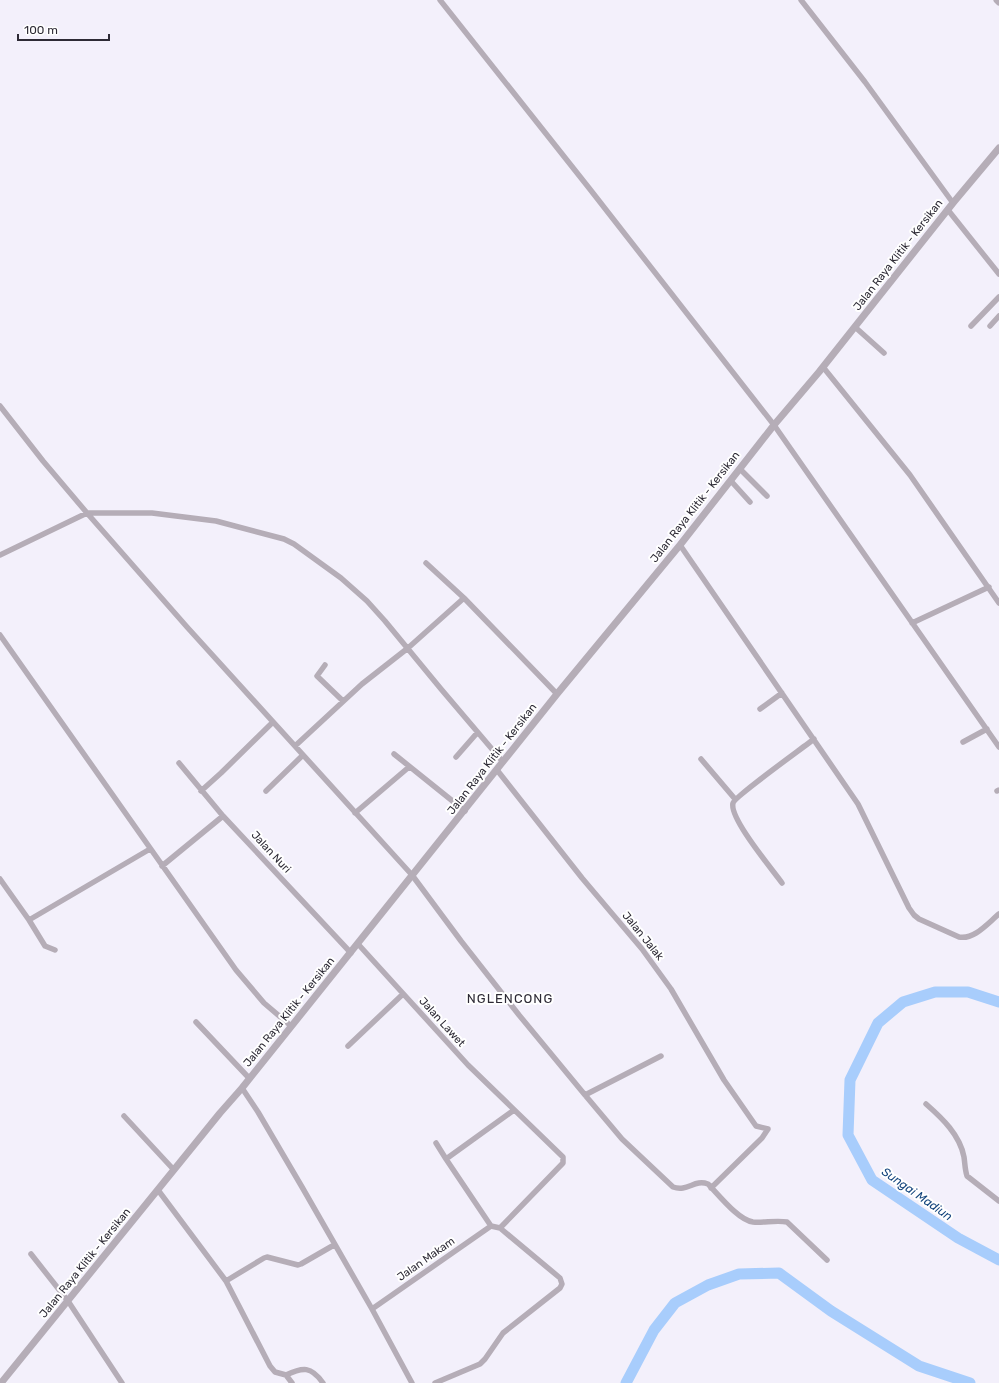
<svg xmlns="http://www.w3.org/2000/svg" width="999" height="1383" viewBox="0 0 999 1383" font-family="Rubik,sans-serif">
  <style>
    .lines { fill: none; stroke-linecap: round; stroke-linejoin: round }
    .river { stroke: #a8cdfc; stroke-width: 11 }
    .minor { stroke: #b5adb7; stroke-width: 5.5 }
    .tertiary { stroke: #b5adb7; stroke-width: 7 }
    .labels { text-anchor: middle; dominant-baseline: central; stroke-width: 4; stroke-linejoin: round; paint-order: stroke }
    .street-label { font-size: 11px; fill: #2d2a35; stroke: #fff }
    .water-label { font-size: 12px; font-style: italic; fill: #14457d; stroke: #fff }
    .quarter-label { font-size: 13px; letter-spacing: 1px; fill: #2d2a35; stroke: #fff }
  </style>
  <rect width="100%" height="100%" fill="#f3f0fb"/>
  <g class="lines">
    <path class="river" d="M999,1002L968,992H935L903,1002L878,1023L850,1080L848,1135L872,1180L958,1238L999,1260
      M626,1383L654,1330L675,1303L708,1285L739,1274L779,1273L831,1311L919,1366L970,1383"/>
    <path class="minor" d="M440,0L589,188L774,425L999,747
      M801,0L865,82L953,203
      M948,210L999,274
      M971,326L999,297
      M990,326L999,316
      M855,327L884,353
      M823,367L910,475L999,603
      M0,406L43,461L87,513H152L216,521L284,539L294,544L341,578L367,601L385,621L441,689L503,762
      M740,469L767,496
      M731,481L750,502
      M680,545L858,804L909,908L914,915L919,919L959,937C974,940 988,923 999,914
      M0,555L87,513L187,627L412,875L461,941L519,1015L585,1095L622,1139L673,1187C688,1192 694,1179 708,1184C718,1194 738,1220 753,1222C764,1223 776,1220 787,1222L827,1260
      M426,563L464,598L557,694
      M912,623L989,587
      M0,635L236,970L264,1003L291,1026
      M325,665L317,676L343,701
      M760,709L782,693
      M963,742L987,729
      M295,746L362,684L408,648L464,598
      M394,754L465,811
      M456,757L477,733
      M701,759L735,799
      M179,763L223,816L351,953
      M497,770L582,878L642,949L671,989L724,1080L756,1126L768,1129L762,1138L711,1188
      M201,791L221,773L273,722
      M266,791L303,755
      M997,791L999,790
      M355,813L409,767
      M162,866L223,816
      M0,879L29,920L150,849
      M782,883C772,869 729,818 733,803C734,797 804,747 814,739
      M29,920L45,946L55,950
      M358,944L468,1065L563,1157V1163L500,1228
      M196,1022L249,1078
      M348,1046L403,994
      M242,1088L258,1112L302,1187L372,1309L412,1383
      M585,1095L661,1056
      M926,1104C942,1118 960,1135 964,1157C965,1164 965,1170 967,1176L999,1201
      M124,1116L174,1170
      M436,1143L446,1159
      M158,1190L226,1281L270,1366L275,1372L286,1375C303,1367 311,1366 323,1383
      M31,1254L68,1301L122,1383
      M226,1281L264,1258L267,1257L298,1265L301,1264L334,1245
      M372,1309L491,1226
      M286,1375L292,1383
      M435,1383L480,1364L485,1359L503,1333L560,1288L562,1284L560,1278L500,1228L491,1226L446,1159L514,1110"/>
    <path class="tertiary" d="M997,0L999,2
      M1,1383L220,1113L242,1088L557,694L680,545L774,425L819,372L953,203L999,148"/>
  </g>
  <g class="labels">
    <g class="street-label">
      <text transform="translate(898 255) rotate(-52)">Jalan Raya Klitik - Kersikan</text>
      <text transform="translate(695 507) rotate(-52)">Jalan Raya Klitik - Kersikan</text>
      <text transform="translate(492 759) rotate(-52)">Jalan Raya Klitik - Kersikan</text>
      <text transform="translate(271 852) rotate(47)">Jalan Nuri</text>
      <text transform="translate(643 936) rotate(51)">Jalan Jalak</text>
      <text transform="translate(289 1012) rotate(-51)">Jalan Raya Klitik - Kersikan</text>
      <text transform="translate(442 1022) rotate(48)">Jalan Lawet</text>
      <text transform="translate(426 1259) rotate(-35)">Jalan Makam</text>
      <text transform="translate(85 1263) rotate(-51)">Jalan Raya Klitik - Kersikan</text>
    </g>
    <g class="water-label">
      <text transform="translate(917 1194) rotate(35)">Sungai Madiun</text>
    </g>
    <g class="quarter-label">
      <text x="510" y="998">NGLENCONG</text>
    </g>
  </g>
  <path d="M18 34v6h91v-6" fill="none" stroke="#2d2a35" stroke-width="2"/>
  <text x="24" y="34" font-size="12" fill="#2d2a35" stroke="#ffffff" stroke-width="3" paint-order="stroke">100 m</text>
</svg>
